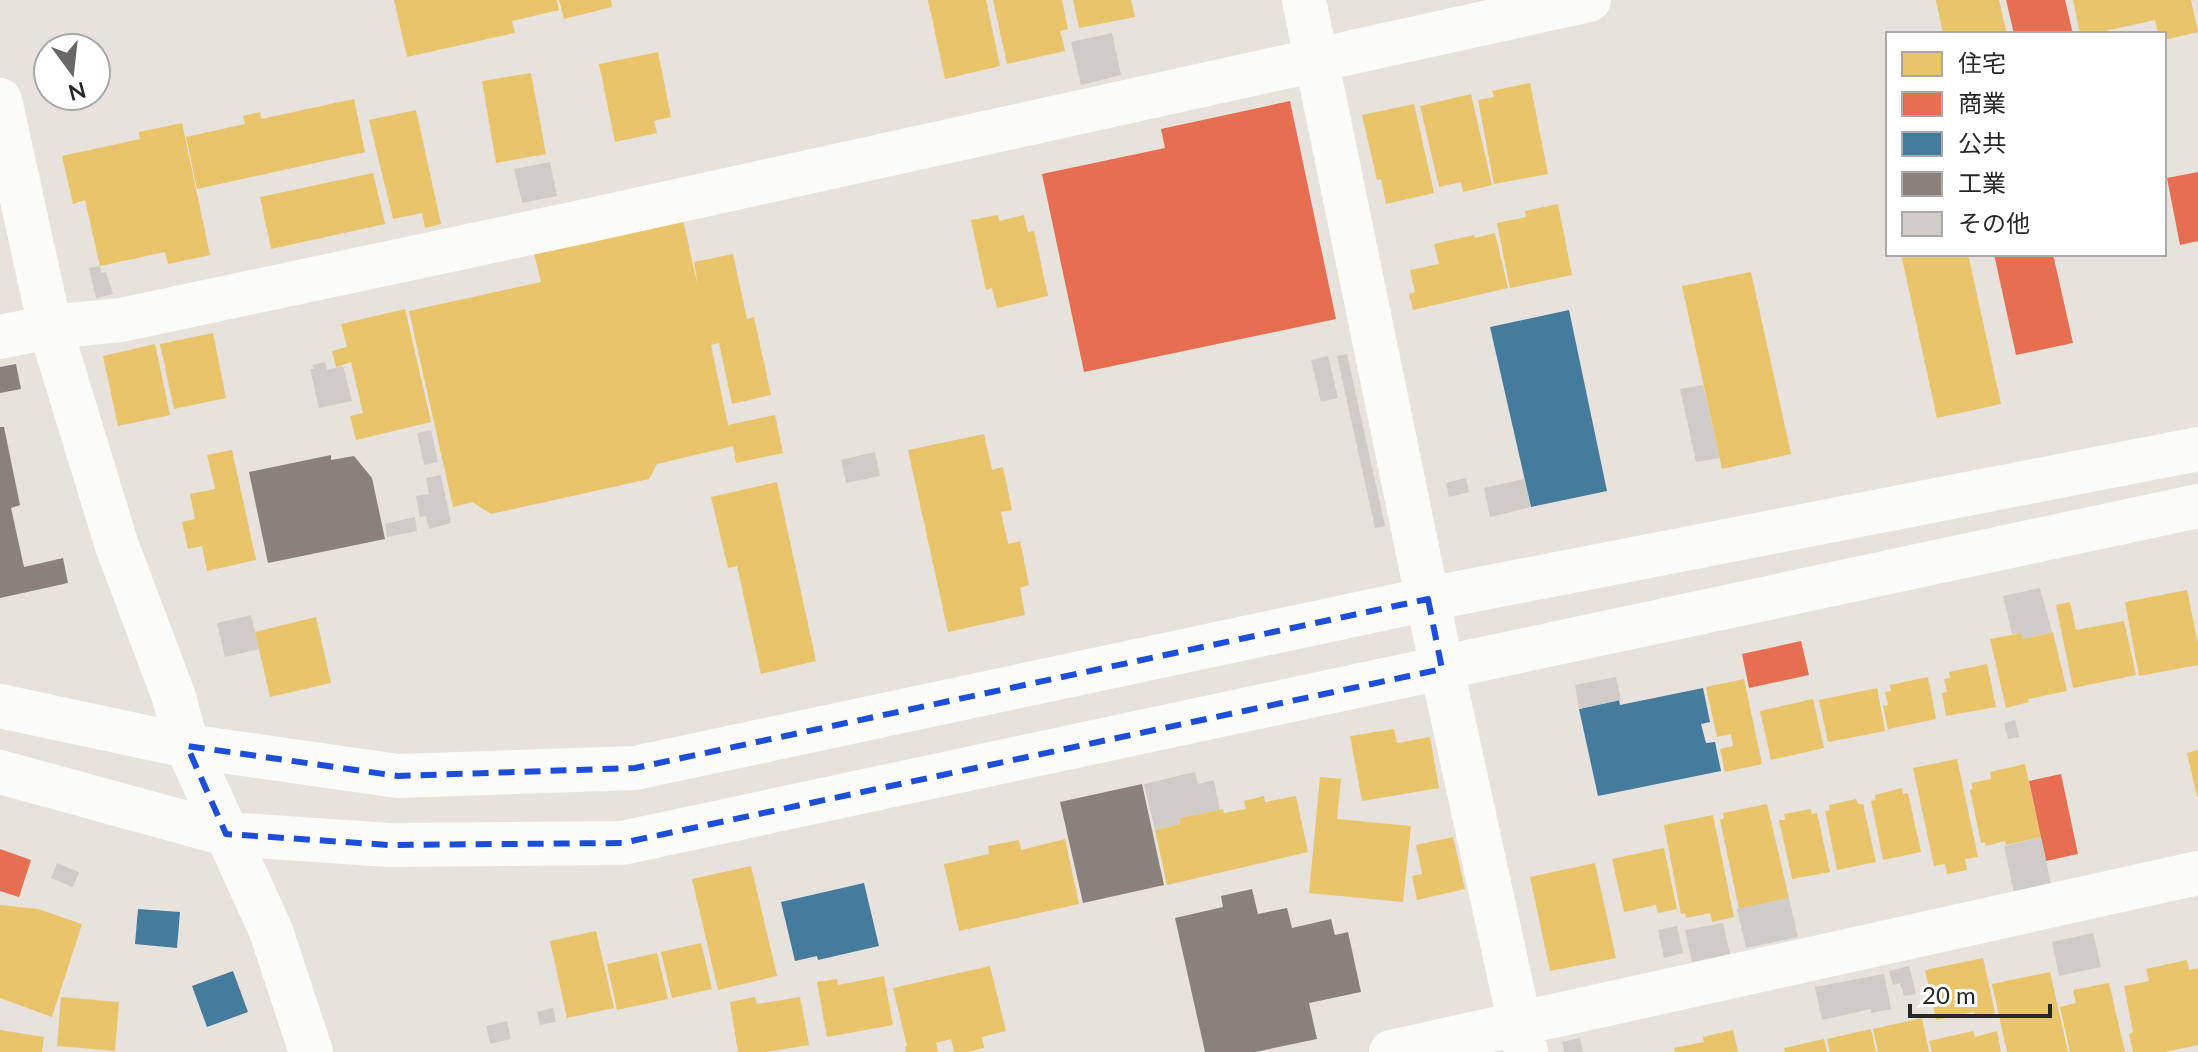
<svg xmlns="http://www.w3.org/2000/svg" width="2198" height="1052" viewBox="0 0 2198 1052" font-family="Lato,'Noto Sans JP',sans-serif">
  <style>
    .homes { fill: #e9c46a }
    .shops { fill: #e76f51 }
    .public { fill: #457b9d }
    .industry { fill: #8a817c }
    .building { fill: #cfccc8 }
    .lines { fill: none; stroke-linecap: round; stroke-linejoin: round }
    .minor { stroke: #fbfbfa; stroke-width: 44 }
    .marked { fill: none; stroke: #1d4ed8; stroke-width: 6; stroke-dasharray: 16 10; stroke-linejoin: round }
  </style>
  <rect width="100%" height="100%" fill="#e7e2dc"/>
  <path class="homes" d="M394,0H557L559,10L512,21L515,33L407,57Z
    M559,0H611L612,7L564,19Z
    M928,0H986L1000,66L945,79Z
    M993,0H1062L1068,29L1060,31L1065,51L1007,64Z
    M1073,0H1131L1135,17L1079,28Z
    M1936,0H1999L2007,34H1943Z
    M2073,0H2191L2198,32L2164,40V34H2158L2155,20L2092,34H2080Z
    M658,52L671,117L654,121L657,133L615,142L599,64Z
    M531,73L546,154L496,163L482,81Z
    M1530,83L1548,174L1494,184L1478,100L1494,97L1492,91Z
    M1471,94L1492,185L1463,192L1461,182L1439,187L1420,106Z
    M354,99L365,152L197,189L186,137L245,124L243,116L260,112L261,119Z
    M1414,104L1434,193L1386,204L1381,179L1377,180L1362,115Z
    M416,110L441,224L425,228L422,213L393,219L369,120Z
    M182,123L210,255L168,264L165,252L100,266L85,200L73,204L62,156L140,139L139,132Z
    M373,173L385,224L271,249L260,197Z
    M1558,204L1572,275L1510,288L1497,223L1526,217L1525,211Z
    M998,215L999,221L1024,215L1028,232L1034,231L1048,296L997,308L992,288L986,290L971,220Z
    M683,220L698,287L694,262L733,254L747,319L754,317L771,395L732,404L719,343L711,345L728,425L775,415L783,453L736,463L733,446L657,464L649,479L491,514L472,502L453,507L409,311L541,282L534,253Z
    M1495,233L1508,288L1413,310L1409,294L1415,292L1410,270L1439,264L1434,244L1474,235L1475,238Z
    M1901,254H1968L2001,404L1937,418Z
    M1751,272L1791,454L1722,469L1682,286Z
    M405,309L431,422L356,440L350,416L363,413L351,362L336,367L332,351L347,347L341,324Z
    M213,333L226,398L174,409L160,344Z
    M155,344L170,415L118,426L103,356Z
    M984,434L992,470L1003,467L1012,510L1001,512L1008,544L1020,541L1029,585L1020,588L1025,615L948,632L908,450Z
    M232,450L256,560L207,571L202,546L188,549L182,522L195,519L190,494L215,489L207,455Z
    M777,482L816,661L761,674L737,566L728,568L711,497Z
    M2187,590L2198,644V665L2139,676L2125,602Z
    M2070,602L2076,630L2124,621L2136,675L2073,688L2056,605Z
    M316,617L331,683L270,697L255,632Z
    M2053,632L2067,691L2028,699L2029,702L2006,708L1990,639L2021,633L2023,639Z
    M1987,664L1996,707L1946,716L1942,693L1947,692L1944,679L1950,678L1949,672Z
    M1928,677L1936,719L1888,729L1883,706L1888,705L1885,692L1891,691L1890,685Z
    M1744,679L1762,764L1725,772L1720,749L1733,746L1731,734L1717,737L1706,687Z
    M1877,688L1885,731L1828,742L1819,700Z
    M1813,699L1824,748L1771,760L1760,711Z
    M1394,729L1397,743L1430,737L1439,788L1362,801L1350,736Z
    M2198,750V797H2197L2187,753Z
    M1957,759L1978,857L1965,859L1967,870L1947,874L1945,864L1934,866L1913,768Z
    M2025,764L2041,837L2006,845L2005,841L1986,846L1985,842L1981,843L1970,790L1973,789L1971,783L1991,779L1990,772Z
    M1320,777L1341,779L1337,819L1411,826L1403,902L1309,893Z
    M1902,788L1903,794L1908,793L1921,852L1883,860L1871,801L1876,800L1875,795Z
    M1264,796L1265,802L1296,796L1308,852L1167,885L1155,830L1180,824L1179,818L1223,809L1224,813L1246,809L1244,801Z
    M1856,799L1858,804H1863L1876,862L1837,870L1825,811L1830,810L1829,805Z
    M1767,804L1789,898L1739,909L1720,820L1724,818L1723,813Z
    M1811,809L1812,814L1817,813L1830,872L1792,879L1779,820H1785L1784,814Z
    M1713,815L1734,917L1712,922L1710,913L1686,918L1685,913L1681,914L1664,825Z
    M1453,837L1465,889L1417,900L1412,876L1422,874L1416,845Z
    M1065,839L1079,904L959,931L944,864L989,854L988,846L1019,840L1021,850Z
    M1664,848L1677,909L1658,913L1656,905L1624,912L1612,859Z
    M1595,863L1616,958L1550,971L1530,877Z
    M751,866L777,976L718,990L692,879Z
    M0,905L38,909L82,924L52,1017L0,998Z
    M596,931L614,1008L567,1018L550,941Z
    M701,943L712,989L672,998L661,952Z
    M657,953L668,999L617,1010L607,964Z
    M1983,958L1995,1013L1976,1018L1974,1012L1936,1020L1925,970Z
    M2187,960L2189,970L2198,968V1045L2165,1052H2133L2129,1034L2133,1032L2124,986L2149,981L2146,969Z
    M990,966L1006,1031L982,1037L984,1048L967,1052H954L951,1039L936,1043L938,1052H906L905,1047L907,1046L893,988Z
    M2050,972L2068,1052H2007L1992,984Z
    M884,976L893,1025L827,1037L817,982L837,979L838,985Z
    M2109,983L2125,1052H2070L2060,1007L2076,1003L2073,990Z
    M61,997L119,1002L115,1051L57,1046Z
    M755,997L757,1004L800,997L809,1045L766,1052H738L730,1002Z
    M1922,1018L1929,1052H1878L1873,1029Z
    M1871,1029L1876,1052H1830L1827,1039Z
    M0,1030L44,1037L42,1052H0Z
    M1733,1030L1738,1052H1675L1674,1048L1704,1042L1703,1037Z
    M1973,1031L1975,1037L1997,1031L2001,1052H1932L1929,1041Z
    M1824,1039L1827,1052H1785L1784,1048Z"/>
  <path class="shops" d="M2006,0H2065L2073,34H2014Z
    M1290,101L1336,319L1084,372L1042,174L1165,148L1161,129Z
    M2198,172V241L2180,245L2167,178Z
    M1994,254H2053L2073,343L2016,355Z
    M1801,641L1809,675L1749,688L1742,654Z
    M2061,774L2078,854L2046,861L2029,781Z
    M0,849L31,860L19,897L0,891Z"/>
  <path class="public" d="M1569,310L1607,491L1531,507L1490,327Z
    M1703,688L1710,722L1701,724L1706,743L1715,742L1721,771L1598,796L1579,709L1619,700L1620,705Z
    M864,883L879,946L818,960L817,956L795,961L781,902Z
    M138,909L180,912L177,948L135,944Z
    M233,971L248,1012L207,1027L192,986Z"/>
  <path class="industry" d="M16,364L21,389L0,393V367Z
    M0,427H4L20,505L11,508L24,567L63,558L68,583L0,598Z
    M331,455V460L354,456L372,478L385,539L268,563L249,472Z
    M1142,784L1164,885L1083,903L1060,802Z
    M1252,889L1258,914L1287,908L1292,928L1331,919L1335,935L1348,932L1361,992L1309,1003L1317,1039L1255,1052H1205L1175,918L1223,907L1221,896Z"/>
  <path class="building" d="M1112,33L1121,75L1081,85L1071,42Z
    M550,162L557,196L522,203L514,169Z
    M100,266L101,273L106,272L113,294L96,298L89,268Z
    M1347,354L1385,526L1375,528L1337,356Z
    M1328,356L1338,398L1321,402L1311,360Z
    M325,362L327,370L343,366L352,401L319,408L310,369H314L312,365Z
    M1703,385L1720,458L1696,462L1680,389Z
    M431,430L438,462L424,465L417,433Z
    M875,452L880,476L846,483L841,460Z
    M441,475L451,523L429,529L426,516L420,517L416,496L429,494L426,478Z
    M1466,478L1469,492L1449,497L1446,483Z
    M1524,479L1531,507L1490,517L1484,488Z
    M415,517L417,531L387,537L385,524Z
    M2040,588L2052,632L2023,639L2021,633L2012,634L2003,596Z
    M251,615L259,649L225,657L217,623Z
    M1616,677L1621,700L1579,709L1575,685Z
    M2015,720L2019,737L2008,739L2004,723Z
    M1195,772L1198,784L1214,780L1220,810L1179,818L1180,824L1155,830L1144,784Z
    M2041,837L2051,884L2014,893L2004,846Z
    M57,863L79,872L73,887L51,878Z
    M1789,898L1798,937L1746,948L1737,909Z
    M1723,923L1730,954L1692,962L1685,930Z
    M1677,926L1683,953L1664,958L1658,930Z
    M2093,933L2101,967L2059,976L2052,942Z
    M1909,966L1916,994L1904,996L1900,983L1893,985L1889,971Z
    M1884,974L1891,1009L1871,1013V1009L1822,1020L1815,987Z
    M553,1008L556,1022L540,1025L537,1012Z
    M507,1021L511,1039L490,1044L486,1026Z
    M1580,1038L1583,1052H1564L1562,1042Z"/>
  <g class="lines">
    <path class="minor" d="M1304,0L1442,669L1526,1052
      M0,100L50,327L117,546L174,697L187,746L271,931L311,1052
      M0,337L50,327L121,320L586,221L1589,0
      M0,706L187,746L398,776L635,768L1428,599L2198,449
      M0,772L226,834L389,845L622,843L2198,506
      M1391,1052L2198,873"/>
  </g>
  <path class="marked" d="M1428,599L1442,669L622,843L389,845L226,834L187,746L398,776L635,768Z"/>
  <rect x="1886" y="32" width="280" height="224" fill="#ffffff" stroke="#a9a9a9" stroke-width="2"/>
  <rect x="1902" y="52" width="40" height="24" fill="#e9c46a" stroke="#a9a9a9" stroke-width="2"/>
  <text x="1958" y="72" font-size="24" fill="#272727">住宅</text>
  <rect x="1902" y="92" width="40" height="24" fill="#e76f51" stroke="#a9a9a9" stroke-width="2"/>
  <text x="1958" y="112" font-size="24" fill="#272727">商業</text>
  <rect x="1902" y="132" width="40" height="24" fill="#457b9d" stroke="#a9a9a9" stroke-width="2"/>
  <text x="1958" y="152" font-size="24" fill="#272727">公共</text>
  <rect x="1902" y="172" width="40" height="24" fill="#8a817c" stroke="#a9a9a9" stroke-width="2"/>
  <text x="1958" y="192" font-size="24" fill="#272727">工業</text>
  <rect x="1902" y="212" width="40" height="24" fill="#cfccc8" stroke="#a9a9a9" stroke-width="2"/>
  <text x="1958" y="232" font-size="24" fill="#272727">その他</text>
  <g transform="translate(72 72) rotate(165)"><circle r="38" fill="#ffffff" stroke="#a9a9a9" stroke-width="2"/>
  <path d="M0-6L14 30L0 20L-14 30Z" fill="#6a6866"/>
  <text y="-12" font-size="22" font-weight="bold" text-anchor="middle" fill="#272727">N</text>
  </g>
  <path d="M1910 1004v12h140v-12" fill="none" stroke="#272727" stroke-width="4"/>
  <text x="1922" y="1004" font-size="24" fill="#272727" stroke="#ffffff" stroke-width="6" paint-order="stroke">20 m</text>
</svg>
